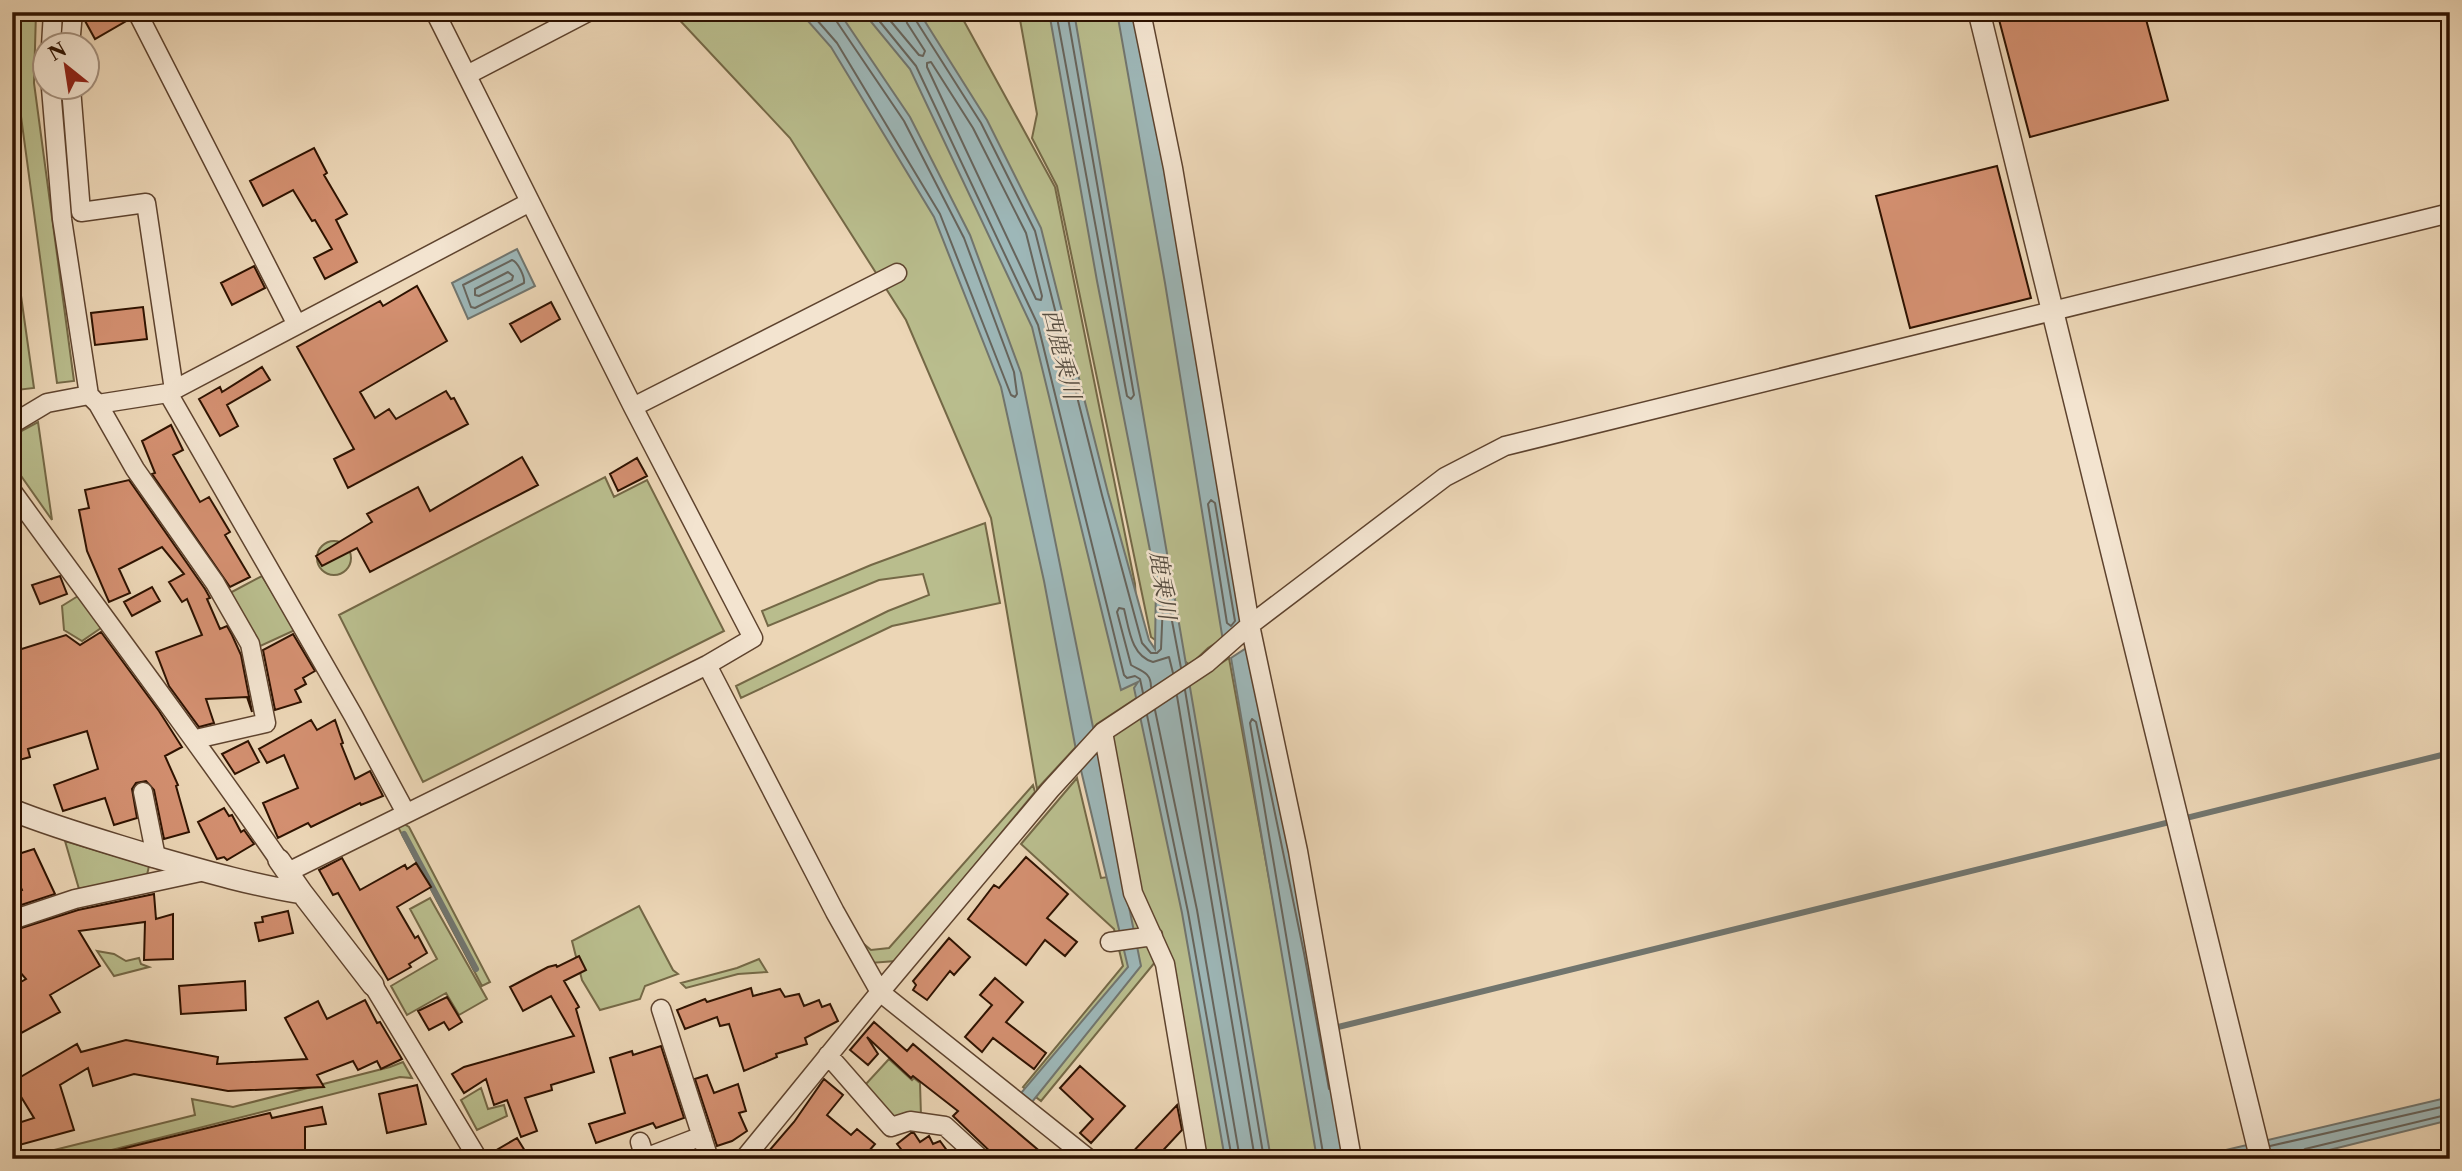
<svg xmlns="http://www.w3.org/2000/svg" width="2462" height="1171" viewBox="0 0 2462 1171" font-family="'Libre Caslon Text','Noto Serif JP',serif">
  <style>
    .green { fill: #b9bd8d; stroke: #746846; stroke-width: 2 }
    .water { fill: #9db7b8; stroke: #71756e; stroke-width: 2 }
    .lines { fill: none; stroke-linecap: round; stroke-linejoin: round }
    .shore { stroke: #66645c; stroke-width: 2 }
    .stream { stroke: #71756e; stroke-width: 6 }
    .building { fill: #d49071; stroke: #2e1200; stroke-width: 2 }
    .minor-casing { stroke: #5e432e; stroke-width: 21 }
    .tertiary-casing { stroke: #5e432e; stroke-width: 24 }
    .minor { stroke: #f3e4d0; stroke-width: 18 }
    .tertiary { stroke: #f3e4d0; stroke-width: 21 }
    .labels { text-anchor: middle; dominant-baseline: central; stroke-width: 5; stroke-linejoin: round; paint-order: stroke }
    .water-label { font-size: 23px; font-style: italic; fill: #554c40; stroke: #f3e4d0 }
  </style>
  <rect width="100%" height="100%" fill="#ecd6b6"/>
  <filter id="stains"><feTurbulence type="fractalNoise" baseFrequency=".00286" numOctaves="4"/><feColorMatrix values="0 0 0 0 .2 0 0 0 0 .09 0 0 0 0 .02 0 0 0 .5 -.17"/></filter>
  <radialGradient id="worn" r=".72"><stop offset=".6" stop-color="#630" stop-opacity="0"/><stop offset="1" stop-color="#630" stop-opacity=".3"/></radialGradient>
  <path class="green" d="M12,12H36L34,83L74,381L57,383L12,50Z
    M672,12H959L1055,187L1135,584L1141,695L1097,724L1037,789L991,518L906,320L790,138Z
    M966,12H1138L1247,623L1208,648L1190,665L1151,637L1057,186L1032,138L1037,114L1019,14L975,21Z
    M12,232L34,388L17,390L12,359Z
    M38,422L52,520L12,463V436Z
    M605,477L614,497L647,480L724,631L423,782L339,615Z
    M985,523L1000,603L892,626L741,698L736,686L888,611L929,595L923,574L879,580L768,626L762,611L871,565Z
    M317 558a17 17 0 1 1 34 0a17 17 0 1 1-34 0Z
    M262,576L295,630L256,648L228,594Z
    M78,596L101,628L82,641L64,630L62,606Z
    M1229,658L1320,1159H1205L1141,899L1113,741V736Z
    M1077,778L1101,878L1124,875L1156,961L1041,1101L1023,1087L1123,966L1114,929L1021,844Z
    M1033,785L1035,792L896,961L870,963L858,939L871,950L889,948Z
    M404,824L409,827L490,982L482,986L398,827Z
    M65,841L149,866L147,875L79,889Z
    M430,898L487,999L459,1015L446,993L407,1015L391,986L437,959L410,909Z
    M639,906L673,970L678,974L645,986L640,999L600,1010L582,980L572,941Z
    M97,951L114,954L126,961L139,958L141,964L149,967L114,976Z
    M759,959L767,972L738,974L686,988L681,983L737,968Z
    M889,1059L912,1080L914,1078L920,1083L921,1116L895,1117L889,1115L865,1085Z
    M403,1062L412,1078L400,1077L76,1159H18L195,1115L192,1099L233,1107L390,1067Z
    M481,1088L488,1109L504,1105L507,1116L477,1130L461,1100Z"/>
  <path class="water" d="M800,12H839L910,117L970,235L1021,373L1094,732L1076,750L1044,581L1001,387L934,217L831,47Z
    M863,12H919L987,120L1041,228L1108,493L1149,640L1155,649L1156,581L1097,281L1049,12H1074L1271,1159H1225L1182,913L1134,688L1138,682L1121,690L1032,327L910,69Z
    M1117,12H1137L1141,32L1243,626L1223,641L1165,283Z
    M517,249L535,286L468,319L452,283Z
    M1248,647L1311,952L1349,1159H1317L1231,658Z
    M1097,749L1141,966L1032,1102L1021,1093L1128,967L1080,766Z
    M2450,1097V1120L2293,1159H2188Z"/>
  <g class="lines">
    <path class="shore" d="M810,12L837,43L940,214L1011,395L1015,397L1017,394L1014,372L964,238L904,121L835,19L834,12
      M872,12L916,66L1038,325L1124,675L1127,678L1135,676L1140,679L1143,693
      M883,12L919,55L923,56L925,51L907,23L905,12
      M913,12L915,19L981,123L1035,231L1102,495L1142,643L1151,653H1157L1161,649L1163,602L1168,600L1181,668
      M1056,12L1127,396L1131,399L1134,395L1067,12
      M931,62L973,128L1026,233L1042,296L1041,300L1036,299L927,67V63Z
      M512,260C518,262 525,277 524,283L475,308L471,307L463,285Z
      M508,272L513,276L512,280L479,296L475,295V289Z
      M1211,500L1215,503L1235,621L1231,626L1227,623L1208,504Z
      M1151,687C1151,672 1141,671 1131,665L1117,612L1119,608L1124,609C1129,628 1131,656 1153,662L1169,657L1173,673
      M1185,690L1264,1159
      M1177,696L1255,1159
      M1155,710L1197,910L1240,1159
      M1147,715L1188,912L1232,1159
      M2270,1146L2450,1105
      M1324,1159L1250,723L1252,719L1256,722L1304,953L1329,1089
      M2299,1159L2300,1153L2305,1149L2450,1114"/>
    <path class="stream" d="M404,834L476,969
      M1330,1029L2450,753"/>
  </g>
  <path class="building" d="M95,12H126L128,20L95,39L84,19Z
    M1997,12H2144L2168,100L2030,137Z
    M314,148L327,173L324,175L347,214L336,220L357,262L325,279L314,258L332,249L315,220L312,221L293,190L263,206L250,181Z
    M1997,166L2031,298L1910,328L1876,196Z
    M254,266L265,288L232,305L221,283Z
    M417,286L447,341L360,392L375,418L389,409L396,419L446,391L451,399L454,398L468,424L348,488L334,459L354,449L297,347L380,301L383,306Z
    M551,302L560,319L521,342L510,324Z
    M143,307L147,339L95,345L91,313Z
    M262,367L270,380L227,405L238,426L220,436L199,399L220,387L222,392Z
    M171,425L183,450L173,455L200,502L209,497L230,532L225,535L250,577L230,587L152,474L155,473L142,441Z
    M522,457L538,485L370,572L357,548L322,566L316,556L372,522L367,514L418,487L430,511Z
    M637,458L647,476L618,491L610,474Z
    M129,480L205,589L210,598L207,599L220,629L227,626L232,635L241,655L252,712L247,697L206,699L214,723L199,727L169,686L156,652L202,635L187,599L182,602L169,582L184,574L162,547L119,569L130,593L109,602L87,551L79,510L89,508L85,490Z
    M60,576L67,594L40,604L32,585Z
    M152,587L160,601L132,616L124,602Z
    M101,632L159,711L182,747L165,756L178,785L176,786L189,832L164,839L154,790L146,781L136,783L132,789L137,818L114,825L105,798L63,811L54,785L98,769L87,731L28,749L30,757L12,762V652L66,635L80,645Z
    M293,634L315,671L303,678L306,684L295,690L301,702L275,710L263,650Z
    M311,720L317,730L335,720L343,743L341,744L355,779L370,771L383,796L361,805L360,803L311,827L308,823L278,838L263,803L298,788L284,755L267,763L259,749Z
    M248,741L259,762L235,774L222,754Z
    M224,808L229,816L232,815L241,832L244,830L254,844L227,860L224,857L217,859L198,822Z
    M34,849L55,894L12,908V895L22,890L12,868V856Z
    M1026,857L1068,894L1047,918L1077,942L1065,956L1045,940L1026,965L968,919L994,885L999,888Z
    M342,858L360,890L405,865L407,869L416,863L431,887L397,907L415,938L418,936L427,953L409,964L411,967L388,980L338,893L333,895L319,870Z
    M154,894L156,919L173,914V959L144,960L145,922L79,931L100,966L50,995L60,1012L12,1038V1011L20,1007L12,994V987L26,979L12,963V931L78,910Z
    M288,911L293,933L259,941L255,923L263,922L262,917Z
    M949,938L970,957L954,975L950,971L927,1000L913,990L916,985L913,981Z
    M579,956L586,970L564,981L579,1007L576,1009L594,1072L551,1085L552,1090L525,1098L537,1131L521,1137L507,1100L494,1105L486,1079L464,1093L452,1074L464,1067L574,1036L551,996L523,1011L510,987L548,967L556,965L557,967Z
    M995,978L1023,1002L1006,1022L1046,1053L1034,1069L993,1038L982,1052L965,1037L992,1005L980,995Z
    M245,981L246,1010L181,1014L179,986Z
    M751,988L753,996L780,989L785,997L799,994L804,1006L819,1000L822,1007L830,1004L838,1021L805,1038L807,1044L776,1054L777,1057L744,1071L729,1024L720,1026L717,1017L685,1029L677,1010L705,999L707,1002Z
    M447,997L462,1022L449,1030L444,1022L429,1030L418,1011Z
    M365,1000L377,1023L380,1022L402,1059L381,1069L377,1061L358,1070L353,1061L317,1075L324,1087L228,1091L134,1074L93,1086L88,1068L60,1085L74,1130L12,1147V1125L34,1118L12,1082L77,1044L81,1052L126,1040L218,1057L217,1064L307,1059L285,1018L318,1001L327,1019Z
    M874,1022L907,1051L913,1044L1049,1159H998L953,1116L958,1111L913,1076L911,1078L867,1037L878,1054L868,1065L850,1050Z
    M661,1046L684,1118L656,1128L653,1123L596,1143L589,1124L625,1113L610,1058L632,1051L633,1055Z
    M1080,1066L1125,1106L1091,1143L1080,1133L1093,1119L1060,1088Z
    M707,1075L714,1093L738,1084L746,1111L739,1113L747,1131L732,1141L717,1146L695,1079Z
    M824,1079L843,1095L827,1115L851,1135L857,1129L875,1144L862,1159H762L794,1122Z
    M417,1085L426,1124L387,1133L379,1094Z
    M1177,1105L1182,1130L1155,1159H1126Z
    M322,1107L326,1124L305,1127V1159H106L105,1153L232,1122L270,1113L272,1118Z
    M911,1133H914L920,1142L929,1136L933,1144L940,1141L948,1152L943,1159H895L904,1153L897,1144Z
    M517,1138L530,1159H489L488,1155Z"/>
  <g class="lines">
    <g class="minor-casing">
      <path id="minor" d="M137,12L297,325
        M1141,12L1173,168L1250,625L1298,851L1352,1159
        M51,46L53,12
        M70,46L73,12
        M467,75L588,12
        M51,88L62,219L89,395L98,404L168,393L530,202
        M71,88L81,212L146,203L174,390
        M168,393L353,715L406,813
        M98,404L135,469L215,583L250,644L266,723L196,739
        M633,407L897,273
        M12,424L47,403L89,395
        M12,491C101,614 193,735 279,860
        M707,665L835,912L880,992L1089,1159
        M1103,732L1133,893L1165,964L1198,1159
        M143,792L156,857
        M288,872L707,665L753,638L633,407L435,12
        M12,920L75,899L205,871
        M1110,942L1153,936
        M373,985L478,1159
        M661,1009L709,1159
        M828,1055L891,1127L910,1121L945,1126L981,1159
        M640,1142L645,1158L702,1136
        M744,1159L880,992L1050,790L1103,732L1207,663L1250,625L1445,477L1505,446L2450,213"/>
    </g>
    <g class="tertiary-casing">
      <path id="tertiary" d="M1979,12L2261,1159
        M12,810C59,829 107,842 155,857C204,871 252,885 302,893L373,985
        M279,860L302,893"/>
    </g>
    <use href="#minor" class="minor"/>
    <use href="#tertiary" class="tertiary"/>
  </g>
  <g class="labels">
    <g class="water-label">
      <text transform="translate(1062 354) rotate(76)">西鹿乗川</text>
      <text transform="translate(1163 585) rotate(82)">鹿乗川</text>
    </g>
  </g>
  <rect width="2462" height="1171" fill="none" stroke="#ecd6b6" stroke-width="42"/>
  <rect x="14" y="14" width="2434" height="1143" fill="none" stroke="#2e1200" stroke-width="3.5"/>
  <rect x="21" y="21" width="2420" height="1129" fill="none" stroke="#2e1200" stroke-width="2"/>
  <g transform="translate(66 66) rotate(330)"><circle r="33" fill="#f3e4d0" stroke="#a4907d" stroke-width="2"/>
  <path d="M0-5L12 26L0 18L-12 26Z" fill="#8f2418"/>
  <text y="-10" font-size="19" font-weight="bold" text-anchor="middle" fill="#2e1200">N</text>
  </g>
  <rect width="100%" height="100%" filter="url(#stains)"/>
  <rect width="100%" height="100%" fill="url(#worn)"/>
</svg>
